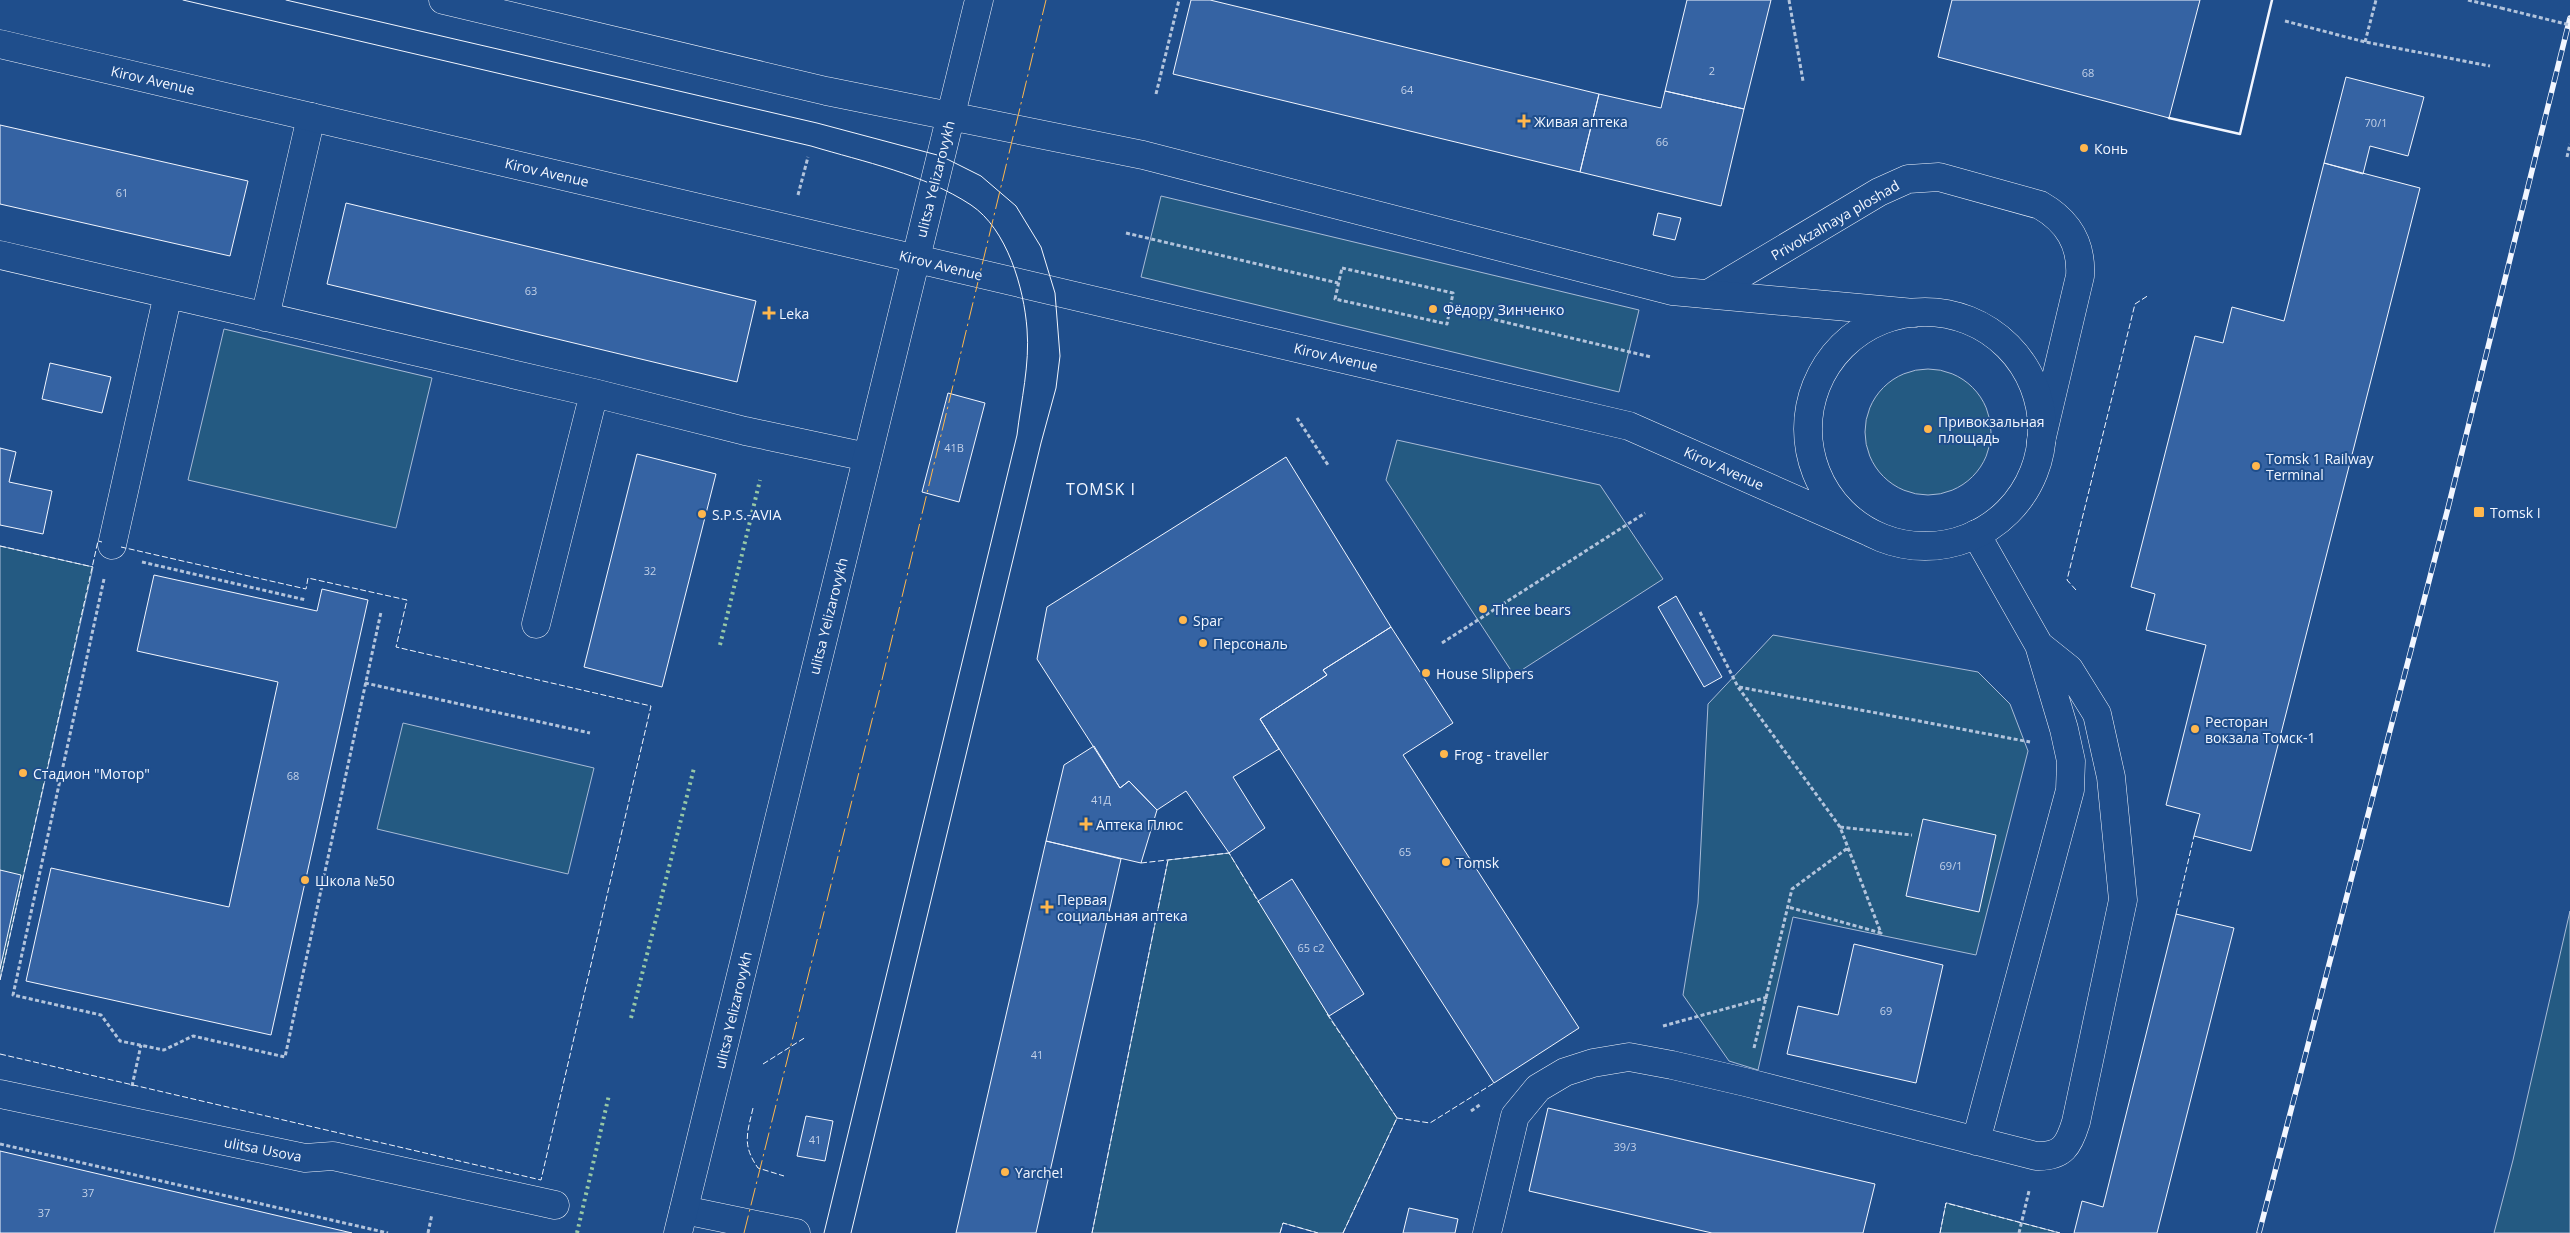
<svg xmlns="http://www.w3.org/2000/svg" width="2570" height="1233" viewBox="0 0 2570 1233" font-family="'Open Sans',sans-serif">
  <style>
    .green { fill: #245a82; stroke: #a8bbd7 }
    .building { fill: #3563a3; stroke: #f2f6ff }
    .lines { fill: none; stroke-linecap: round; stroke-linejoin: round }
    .minor-casing { stroke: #f2f6ff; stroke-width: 29 }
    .major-casing { stroke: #f2f6ff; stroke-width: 29 }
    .path { stroke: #b3c4dc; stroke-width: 3; stroke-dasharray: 4 2.5; stroke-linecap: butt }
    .minor { stroke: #1f4e8c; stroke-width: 28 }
    .major { stroke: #1f4e8c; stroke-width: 28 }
    .tram { stroke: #f2f6ff; stroke-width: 1 }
    .rail-casing { stroke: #f2f6ff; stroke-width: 5.5 }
    .rail { stroke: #1f4e8c; stroke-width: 4; stroke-dasharray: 11; stroke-linecap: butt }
    .path-bridge { stroke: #b3c4dc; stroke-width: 3; stroke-dasharray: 4 2.5; stroke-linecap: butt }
    .hedge { stroke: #97c8a6; stroke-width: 4; stroke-dasharray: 2.5 4; stroke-linecap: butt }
    .fence { stroke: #f2f6ff; stroke-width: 1; stroke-dasharray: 6 2.5; stroke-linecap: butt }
    .wall { stroke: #f2f6ff; stroke-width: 2.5 }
    .power { stroke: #ffb74d; stroke-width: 1; stroke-dasharray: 18 4 2.5 4; stroke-linecap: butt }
    .poi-dot { fill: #ffb74d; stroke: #1f4e8c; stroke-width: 2 }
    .labels { text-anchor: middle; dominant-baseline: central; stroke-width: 4; stroke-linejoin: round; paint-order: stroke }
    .number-label { font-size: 11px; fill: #c3d1e8 }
    .street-label { font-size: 14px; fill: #f2f6ff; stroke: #1f4e8c }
    .poi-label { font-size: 14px; fill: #f2f6ff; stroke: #1f4e8c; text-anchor: start }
    .quarter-label { font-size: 16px; letter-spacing: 1px; fill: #f2f6ff; stroke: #1f4e8c }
  </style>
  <rect width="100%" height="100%" fill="#1f4e8c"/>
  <path class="green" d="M1161,196L1639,310L1619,392L1141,277Z
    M224,329L432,378L396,528L188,480Z
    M1865 432a63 63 0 1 1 126 0a63 63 0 1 1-126 0Z
    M1397,440L1600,485L1663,579L1514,675L1386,480Z
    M0,546L93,567L0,980Z
    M1773,635L1978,672L2010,704L2028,751L1976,955L1793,917L1758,1070L1729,1061L1683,995L1698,903L1708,704Z
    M403,723L594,768L568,874L377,829Z
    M1229,853L1329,1016L1397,1118L1343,1233H1318L1283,1223L1280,1233H1092L1168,860Z
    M2570,911V1233H2494L2513,1160Z
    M1946,1203H1947L2060,1233H1940Z"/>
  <path class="building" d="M1191,0H1210L1599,94L1580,172L1173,74Z
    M1687,0H1771L1744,109L1665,91Z
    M1952,0H2200L2169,118L1938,57Z
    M2346,77L2424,97L2408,156L2370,146L2363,174L2324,163Z
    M1665,91L1744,109L1721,206L1580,172L1599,94L1661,108Z
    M0,125L248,181L230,256L0,204Z
    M2324,163L2420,188L2251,851L2194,836L2200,814L2166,805L2206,645L2146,630L2155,594L2131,587L2195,336L2223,343L2232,307L2284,321Z
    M346,203L756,301L737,382L327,284Z
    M1658,213L1681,218L1675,240L1653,235Z
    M50,363L111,377L102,413L42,399Z
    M948,393L985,403L959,502L922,492Z
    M0,448L16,452L9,482L52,491L43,534L0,525Z
    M637,454L716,474L662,687L584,667Z
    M1286,457L1391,627L1323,670L1327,675L1260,719L1279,749L1233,777L1265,828L1229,853L1186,791L1157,810L1129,781L1120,788L1037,659L1047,607Z
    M154,575L317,611L322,589L368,600L271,1035L26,981L51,868L229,907L278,682L137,651Z
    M1676,596L1722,677L1704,687L1658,607Z
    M1391,627L1453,723L1403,755L1579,1028L1494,1083L1260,719L1327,675L1323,670Z
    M1094,746L1120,788L1129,781L1157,810L1141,863L1046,841L1064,765Z
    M1923,819L1996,835L1979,912L1906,896Z
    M1046,841L1121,859L1036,1233H956Z
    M0,870L21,875L0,969Z
    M1292,879L1364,994L1329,1016L1258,901Z
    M2176,914L2234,928L2157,1233H2074L2082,1201L2103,1207Z
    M1854,944L1943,965L1916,1083L1787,1054L1798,1006L1838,1015Z
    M1548,1108L1875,1184L1863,1233H1712L1529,1191Z
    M806,1116L833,1121L825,1161L797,1156Z
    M0,1151L352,1233H0Z
    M1409,1208L1458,1219L1455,1233H1403Z"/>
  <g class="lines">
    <g class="minor-casing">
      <path id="minor" d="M0,255L594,393L745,431L867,457
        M1708,294L1879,192L1908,179L1939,177L2040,205C2068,221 2082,244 2080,276L2041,441
        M265,317L311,117
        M1976,534L2039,645L2064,729L2071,761L2070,790L1976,1141
        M112,545L168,294
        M536,624L594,393
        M0,1094L305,1158L333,1156L555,1205
        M684,1210L796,1233
        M1487,1233L1515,1116L1538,1088L1565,1072L1593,1063L1629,1057L1672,1065L1745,1082L2036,1156C2063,1157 2069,1145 2076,1122L2123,900L2111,777L2097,714L2069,669L2039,645"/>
    </g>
    <g class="major-casing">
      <path id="major" d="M443,0L826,91L1143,155L1672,291L1914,313
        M0,44L1629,426L1867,531
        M1808 429a117 117 0 1 1 234 0a117 117 0 1 1-234 0Z
        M678,1233L979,0"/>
    </g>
    <path class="path" d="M1789,0L1803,81
      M2468,0L2501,8
      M2285,21L2365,42L2490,66
      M2365,42L2376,0
      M1156,94L1179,0
      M2567,157L2570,144
      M798,195L808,157
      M1126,233L1338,283
      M1342,268L1453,293L1447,324L1335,299Z
      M1450,309L1651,357
      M1297,418L1328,465
      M142,562L306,600
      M104,579L13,995L101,1015L120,1041L164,1050L193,1036L285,1057L381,612
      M1700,612L1738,687L1840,827L1881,933L1788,907
      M1442,643L1645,513
      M365,683L590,733
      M1739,687L2030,742
      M1840,827L1912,835
      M1663,1026L1768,997
      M1754,1048L1792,889L1849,847
      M132,1086L141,1045
      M1471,1111L1481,1104
      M0,1144L388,1233
      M428,1233L432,1214
      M2019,1233L2029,1191"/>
    <use href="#minor" class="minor"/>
    <use href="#major" class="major"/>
    <path class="tram" d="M183,0L811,146C864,162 924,174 971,205C1007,229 1024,288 1027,329C1030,364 1021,401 1017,435L824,1233
      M286,0L817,123L941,156L981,176L1016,206L1041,247L1055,293L1060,356L1056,388L1041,443L851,1233"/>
    <g class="rail-casing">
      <path id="rail" d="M2259,1233L2448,508L2570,18"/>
    </g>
    <use href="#rail" class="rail"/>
    <path class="path-bridge" d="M2501,8L2570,25"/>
    <path class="hedge" d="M720,645L760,480
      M631,1018L694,768
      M577,1233L609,1095"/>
    <path class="fence" d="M0,546L93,567
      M2076,590L2067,580L2135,304L2149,295
      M1141,863L1229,853L1259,903
      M2176,914L2194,836
      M0,980L98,541L102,542
      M1327,1014L1397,1118L1343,1233
      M0,1054L541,1180L651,706L396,647L407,600L308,578L306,589L121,547
      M763,1064L806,1037
      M753,1108C747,1134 742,1145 758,1168L784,1176
      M1397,1118L1430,1123L1494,1083
      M1092,1233L1168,860
      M1280,1233L1283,1223L1318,1233
      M1940,1233L1946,1203L2060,1233"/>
    <path class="wall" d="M2169,118L2240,134L2272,0"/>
    <path class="power" d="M744,1233L880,688L1046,0"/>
  </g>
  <g class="poi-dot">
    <path d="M1521.5 113.5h5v5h5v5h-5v5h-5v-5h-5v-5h5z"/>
    <circle cx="2084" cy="148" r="5"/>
    <circle cx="1433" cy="309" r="5"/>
    <path d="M766.5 305.5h5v5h5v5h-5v5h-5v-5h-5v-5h5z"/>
    <circle cx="1928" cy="429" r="5"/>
    <circle cx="2256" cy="466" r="5"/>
    <rect x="2473" y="506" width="12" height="12" rx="2.5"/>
    <circle cx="702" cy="514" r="5"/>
    <circle cx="1483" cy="609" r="5"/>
    <circle cx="1183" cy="620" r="5"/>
    <circle cx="1203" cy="643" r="5"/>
    <circle cx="1426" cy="673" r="5"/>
    <circle cx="2195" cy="729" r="5"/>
    <circle cx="1444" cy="754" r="5"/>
    <circle cx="23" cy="773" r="5"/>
    <path d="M1083.5 816.5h5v5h5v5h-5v5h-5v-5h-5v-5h5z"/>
    <circle cx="1446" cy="862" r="5"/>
    <circle cx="305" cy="880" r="5"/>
    <path d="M1044.5 899.5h5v5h5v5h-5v5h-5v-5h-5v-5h5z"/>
    <circle cx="1005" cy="1172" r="5"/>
  </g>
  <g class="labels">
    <g class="number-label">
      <text x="1712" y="70">2</text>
      <text x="2088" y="72">68</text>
      <text x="1407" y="89">64</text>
      <text x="2376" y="122">70/1</text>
      <text x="1662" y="141">66</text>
      <text x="122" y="192">61</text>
      <text x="531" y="290">63</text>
      <text x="954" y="447">41В</text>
      <text x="650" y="570">32</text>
      <text x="293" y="775">68</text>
      <text x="1101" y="799">41Д</text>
      <text x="1405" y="851">65</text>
      <text x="1951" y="865">69/1</text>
      <text x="1311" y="947">65 с2</text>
      <text x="1886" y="1010">69</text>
      <text x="1037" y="1054">41</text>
      <text x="815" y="1139">41</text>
      <text x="1625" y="1146">39/3</text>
      <text x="88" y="1192">37</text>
      <text x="44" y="1212">37</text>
    </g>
    <g class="street-label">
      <text transform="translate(153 80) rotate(13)">Kirov Avenue</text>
      <text transform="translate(547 172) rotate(13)">Kirov Avenue</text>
      <text transform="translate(935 179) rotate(-76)">ulitsa Yelizarovykh</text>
      <text transform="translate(1835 220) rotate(-30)">Privokzalnaya ploshad</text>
      <text transform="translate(941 265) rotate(14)">Kirov Avenue</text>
      <text transform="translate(1336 357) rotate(13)">Kirov Avenue</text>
      <text transform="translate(1724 468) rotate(24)">Kirov Avenue</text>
      <text transform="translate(828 616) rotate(-76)">ulitsa Yelizarovykh</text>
      <text transform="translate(733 1010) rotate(-77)">ulitsa Yelizarovykh</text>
      <text transform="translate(263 1149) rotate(11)">ulitsa Usova</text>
    </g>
    <g class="poi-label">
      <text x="1534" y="121">Живая аптека</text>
      <text x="2094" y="148">Конь</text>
      <text x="1443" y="309">Фёдору Зинченко</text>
      <text x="779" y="313">Leka</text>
      <text x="1938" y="421">Привокзальная<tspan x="1938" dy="16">площадь</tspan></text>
      <text x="2266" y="458">Tomsk 1 Railway<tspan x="2266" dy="16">Terminal</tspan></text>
      <text x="2490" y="512">Tomsk I</text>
      <text x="712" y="514">S.P.S.-AVIA</text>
      <text x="1493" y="609">Three bears</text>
      <text x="1193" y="620">Spar</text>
      <text x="1213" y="643">Персональ</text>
      <text x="1436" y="673">House Slippers</text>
      <text x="2205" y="721">Ресторан<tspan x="2205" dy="16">вокзала Томск-1</tspan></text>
      <text x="1454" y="754">Frog - traveller</text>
      <text x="33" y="773">Стадион "Мотор"</text>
      <text x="1096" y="824">Аптека Плюс</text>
      <text x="1456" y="862">Tomsk</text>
      <text x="315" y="880">Школа №50</text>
      <text x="1057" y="899">Первая<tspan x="1057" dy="16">социальная аптека</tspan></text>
      <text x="1015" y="1172">Yarche!</text>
    </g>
    <g class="quarter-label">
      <text x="1101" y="489">TOMSK I</text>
    </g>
  </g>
</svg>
